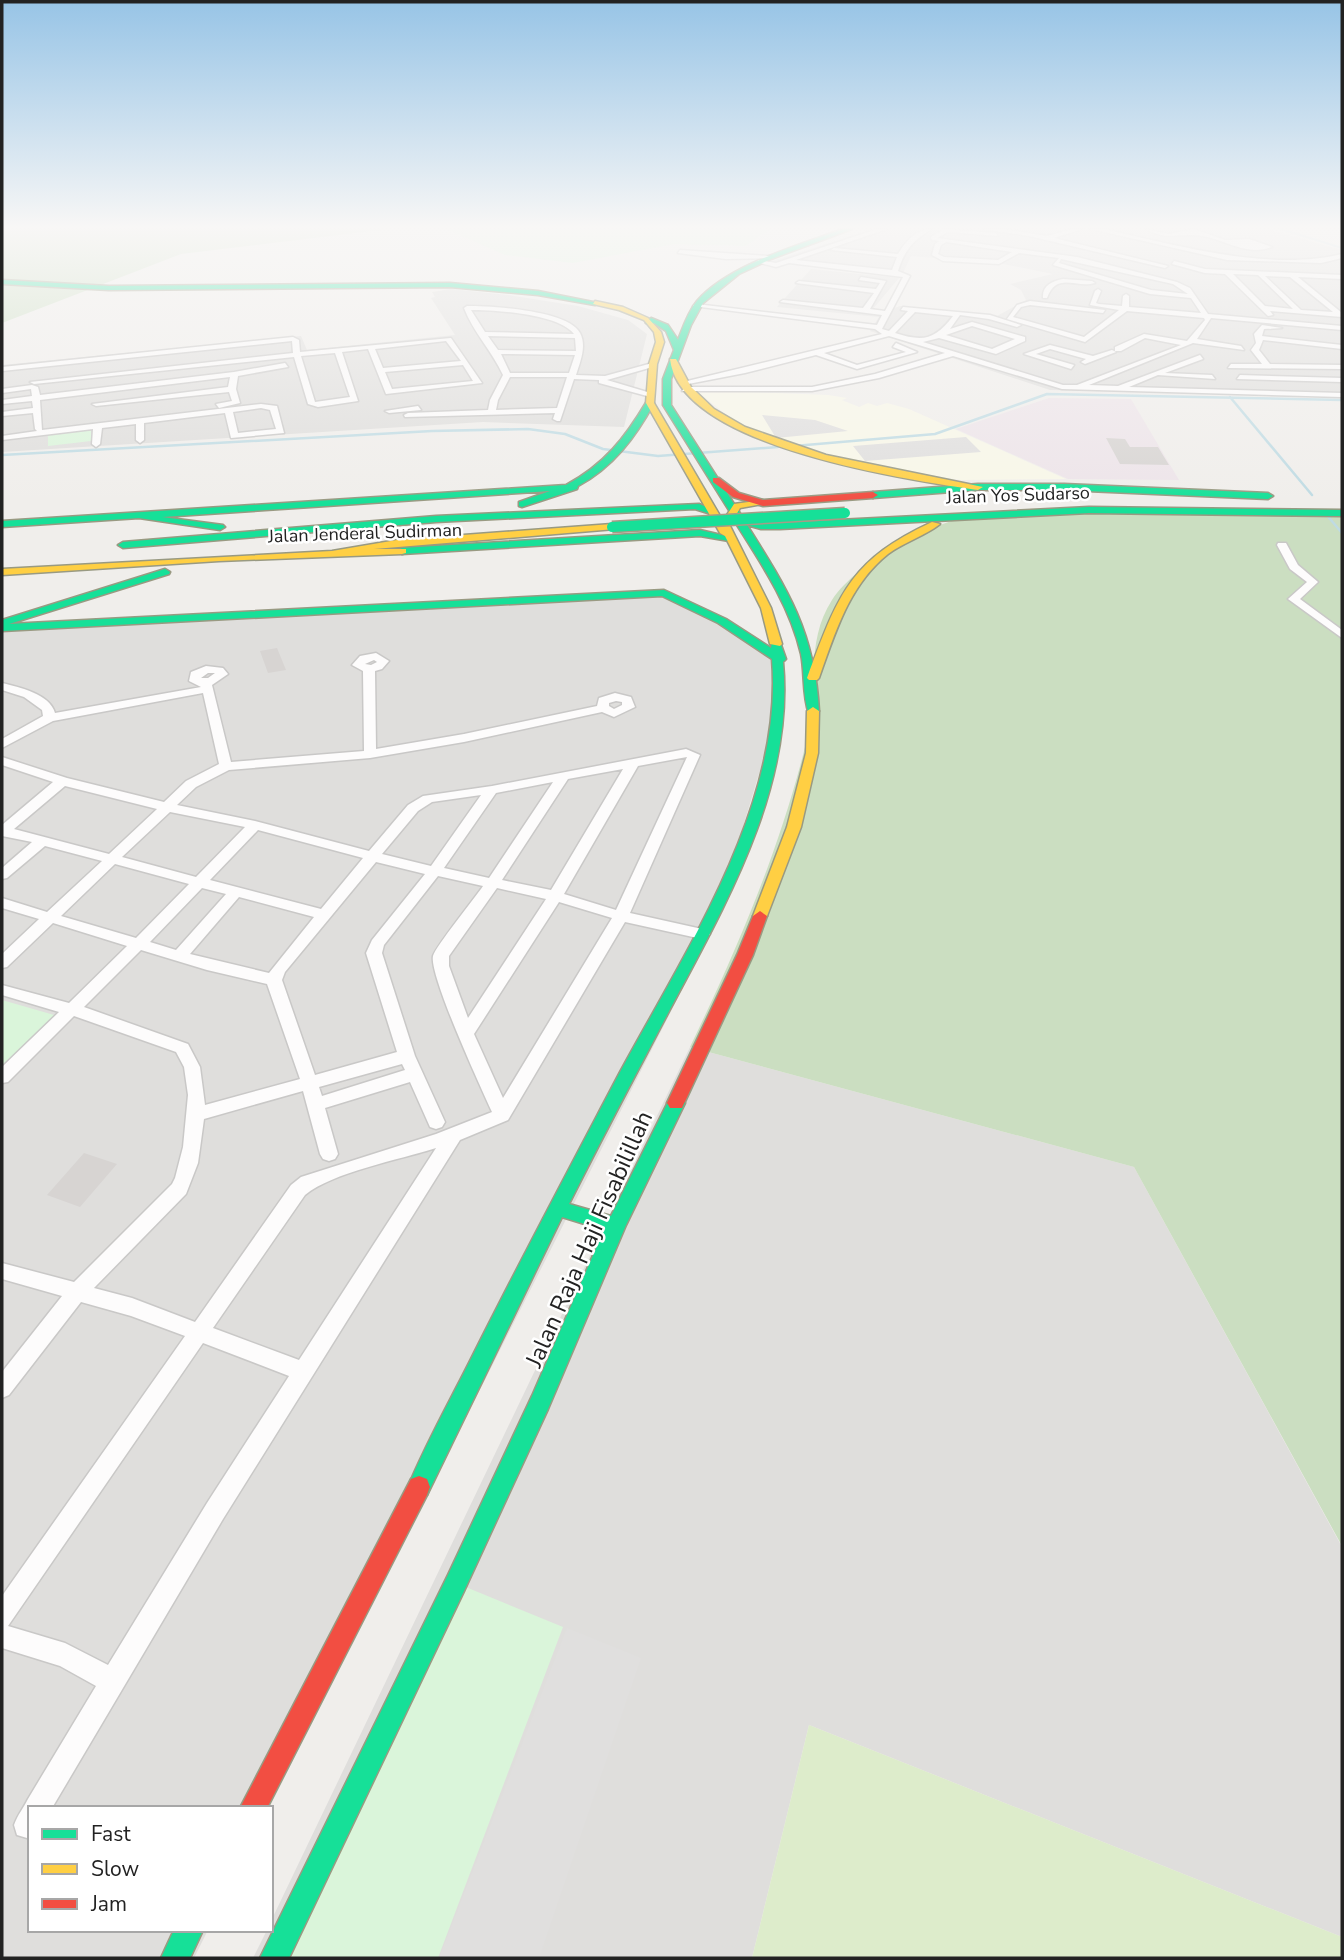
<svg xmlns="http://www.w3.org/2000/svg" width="1344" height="1960" viewBox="0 0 1344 1960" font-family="'Nunito Sans',sans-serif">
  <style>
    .residential { fill: #dfdedc }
    .industrial { fill: #ede4e9 }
    .education { fill: #f8f7e8 }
    .grass { fill: #ddeccb }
    .forest { fill: #cbdec1 }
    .park { fill: #daf5da }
    .parking { fill: #e0dfde }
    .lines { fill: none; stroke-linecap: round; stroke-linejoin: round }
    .stream-far1 { stroke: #bfdbe3; stroke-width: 2 }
    .stream { stroke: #bfdbe3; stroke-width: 2.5 }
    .building { fill: #d7d4d2 }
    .street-casing { stroke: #c9c8c7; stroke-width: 3 }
    .fast-casing { stroke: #999a82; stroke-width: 3 }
    .slow-casing { stroke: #999a82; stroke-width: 3 }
    .jam-casing { stroke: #999a82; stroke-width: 3 }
    .street { fill: #fdfcfc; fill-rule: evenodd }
    .fast { fill: #16e098; fill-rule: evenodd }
    .slow { fill: #ffcf43; fill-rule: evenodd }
    .jam { fill: #f24e42; fill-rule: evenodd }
    .fast-bridge-casing { stroke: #a79c86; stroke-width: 13; stroke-linecap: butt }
    .fast-bridge { stroke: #16e098; stroke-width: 10 }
    .labels { text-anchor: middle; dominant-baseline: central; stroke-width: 5; stroke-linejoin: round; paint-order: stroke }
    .far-street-label { font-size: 18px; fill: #222; stroke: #fff }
    .near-street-label { font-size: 24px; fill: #222; stroke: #fff }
  </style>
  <rect width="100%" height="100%" fill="#f0eeeb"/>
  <path class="residential" d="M873,229H1266L1342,250V396L1050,390L870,331L879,317L777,307L811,269L899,278L872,310L883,312L900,306L997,316L1026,300L1021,290L1010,284L1053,274L1003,264L911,256L903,273L772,261Z
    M451,289L508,295L578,306L628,320L647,334L624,427L483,422L2,452V365L301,336L307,350L455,335L431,298L435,297L432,292Z
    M664,593L759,645L781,669L783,694L712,930L269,1808H30V1930H208L194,1958H2V630Z
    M690,1047L1134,1167L1342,1547V1937L809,1725L752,1958H253L267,1930H271V1921Z"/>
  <path class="industrial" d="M1049,398L1131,399L1179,480L1068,479L956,429Z"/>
  <path class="education" d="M695,390L828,395L847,398L842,400L859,407L868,403L877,406L887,403L909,409L1066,479L960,480L860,464L774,440L736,422Z"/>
  <path class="grass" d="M809,1725L1342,1937V1958H752Z"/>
  <path class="forest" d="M2,229H388L181,254L2,323Z
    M1024,509L1342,513V1546L1134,1167L690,1047C738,947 781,847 807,739C819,693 804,643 832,600C859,560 930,524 976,514C991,511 1008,510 1024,509Z"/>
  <path class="park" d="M446,229H765L768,230L746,246L674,244L573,263L505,255Z
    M91,429V441L48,446V434Z
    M2,1000L61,1017L2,1077Z
    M456,1583L563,1627L438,1958H259Z"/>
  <path class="parking" d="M762,415L815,420L848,431L776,438Z
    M966,437L981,452L865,461L853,446Z
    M567,1628L641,1658L539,1958H439Z"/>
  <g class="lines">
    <path class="stream-far1" d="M1281,229L1342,248"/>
    <path class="stream" d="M1230,397L1312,495
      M794,446L935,434L1047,394L1342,400
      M2,455L432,431L528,429L565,434L603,449L658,456L778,447
      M1325,513L1342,533"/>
  </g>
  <path class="building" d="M1106,438L1125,439L1130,447H1158L1169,465L1120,464Z
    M277,648L286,670L268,673L260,651Z
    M84,1153L117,1164L80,1207L47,1195Z"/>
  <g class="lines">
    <g class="street-casing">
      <path id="street" d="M877,229H887L796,260L892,270L897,257L831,250L834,248L898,254C906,241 916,229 932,229C913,240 904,251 898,271L910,276L883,327L882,329L889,331L908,311L901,310L903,307L990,315L1021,325L1017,327L989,319L960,315L950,329L972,322L1025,337V341L996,354L939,338L923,342L1063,385H1077L1181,345L1145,338L1121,351H1115V347L1144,334L1187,341L1205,320L1204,318L1127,311L1085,342L1007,319L1017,305L1030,301L1105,310L1103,313L1030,305L1021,307L1013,317L1084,337L1119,310L1090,305L1095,291L1098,289L1101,291L1096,303L1099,304L1122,306L1123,296L1126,294L1129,296V307L1201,313L1191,298L1150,294L1053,265L1059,258L1019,253L999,264L943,261L932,255L935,244L939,241L932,240L931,237L944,229L996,233L998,236L948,232L937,238L1077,257L1177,282L1190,288L1208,314L1342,326V330L1211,318L1197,339L1241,346L1244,350L1193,343L1089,385L1118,386L1200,355L1203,359L1165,373L1212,375L1215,379L1158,375L1129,387L1342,393V397L1062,389L953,356L879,378L812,391H682L685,387H812L875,374L945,353L889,336L824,353L857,365L906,352L893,347L896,343L917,352L857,369L816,355L745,373L683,385L679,383L882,334L875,329L693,306L696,304L877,325L882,315L780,302L783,300L863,308L874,293L796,283L799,281L876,289L880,283L859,280L861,277L886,281L870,309L885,311L903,277L789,263L776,267L756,262L759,260L776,263ZM946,242L1012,252L998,260L944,257L938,254L941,245ZM1061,259L1173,284L1188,294L1151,290L1059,263ZM915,312L953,316C935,340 923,342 895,333ZM972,326L1015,339L992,349L946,335Z
        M982,229H1003L1047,236L1072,229H1082L1054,238L1168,266L1165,268L1029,236Z
        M1091,229H1103C1176,245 1269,272 1342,254V258L1321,263L1227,260Z
        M1145,229L1169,234L1194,229L1225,240L1249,239L1272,247C1244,258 1220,235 1193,235C1171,234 1167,240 1145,229Z
        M680,250L769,256L772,258L726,259L678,253Z
        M1174,261L1205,269L1342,275V279L1298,277L1342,313V317L1270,311L1273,315L1268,316L1225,274L1205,273L1172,264ZM1233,274L1258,275L1293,309L1265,306ZM1265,276L1290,277L1333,312L1301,310Z
        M1063,279L1092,281L1095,283C1076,289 1057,271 1047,298H1043C1042,286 1052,281 1063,279Z
        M467,306C491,306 568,310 580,333C587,346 580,362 576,375L605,376L656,362V366L607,380L654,394L647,396L599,383V380L574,379L560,421H557L553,419L555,413L405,417L404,415L408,413L488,410L490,400L503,375C492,351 473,332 464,308ZM471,310C496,310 559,314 574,334L485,332ZM488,336L575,338L576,351L498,350ZM501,354L575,355L569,373H510ZM510,377H567L557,408L496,410L498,400Z
        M1262,325L1282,328L1264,329L1262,336L1342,345V349L1263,340L1259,350L1270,364L1342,365V369L1228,368L1231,364H1262L1251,350L1256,343L1254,334Z
        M293,337L299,340L300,352L451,338L482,383L386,394L368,349L342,352L358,401L318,407L308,404L294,357L34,384L30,382L293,353L292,341L2,371V367ZM446,341L461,361L383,368L375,349ZM335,353L350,397L315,402L301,356ZM463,365L473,381L392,389L385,372Z
        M1050,345L1093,356L1112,350L1116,352L1085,364L1081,362L1086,359L1050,349L1036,354L1074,365L1071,369L1024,354Z
        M285,363L288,367L238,376L236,389L240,403L219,408L216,404L232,401L229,392L96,406L92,404L228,387L230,377L40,400L42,430L261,404L277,406L284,433L231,438L225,413L144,423V440L140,443L136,440V424L102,428L100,444L96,447L92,444L93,429L2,440V436L37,431L35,429L33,413L2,416V412L33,408L32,401L2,404V400L32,396L31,389L2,393V389L32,385L38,387L40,395L234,372ZM261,408L270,410L276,429L238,433L233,412Z
        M1240,375L1342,378V382L1237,379Z
        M418,406L421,410L389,413L385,411Z
        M1278,543H1286L1298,565L1318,582L1300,599L1342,630V638L1288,599L1307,582L1290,569L1277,545Z
        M376,653L389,661L382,669L375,671L376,749L464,734L597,706L599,698L615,693L631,697L635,707L614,717L602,712L464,742L370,758L229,770L196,787L177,805L255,821L369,851L408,805L423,796L492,786L686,749L700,755L630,913L702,929L710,934L702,939L625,922L508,1120L460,1140L223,1519L52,1808H30V1837L27,1838L17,1835L14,1825C18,1814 23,1809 28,1799L96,1686L60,1666L2,1648V1596L185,1336L131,1316L81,1302L9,1395L2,1398V1372L62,1296L2,1279V1263L74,1282L172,1184L175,1178L183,1147L188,1095L184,1067L176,1052L74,1016L8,1082L2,1083V1067L59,1012L2,995V985L69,1003L127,946L53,923L7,967L2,968V954L39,919L2,908V898L47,912L102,861L45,846L7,878L2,879V868L32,842L2,836V825L53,782L2,765V757L67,778L164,802L186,781L219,764L203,693L53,721L2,748V739L43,716L42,710L24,697L2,690V683C19,687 50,694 55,713L201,687L189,681L191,672L206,666L223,668L228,674L212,685L231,762L364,751L363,671L352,665L360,656ZM374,660L377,662L371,665L365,664ZM208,673H215L208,678H201ZM616,701L622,702V705L614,709L609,706V703ZM687,757L616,910L564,894L638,766ZM623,769L551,890L502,880L568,779ZM553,782L489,878L444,868L496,793ZM65,786L157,809L109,854L14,829ZM481,795L431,866L382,854L418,811L432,802ZM170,812L245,827L196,877L122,857ZM258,830L363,858L321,909L210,880ZM376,862L425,874L372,940L366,953L397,1052L315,1075L282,980L285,972ZM115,864L189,884L136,938L61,916ZM438,876L483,886C475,898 436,946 433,956C429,975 481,1088 492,1112L436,1134L301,1177L291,1185L195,1322L132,1298L94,1288L186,1194L198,1163L204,1119L303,1091L320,1154L323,1159L329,1161L335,1159L338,1154L325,1108L410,1082L430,1127L436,1129L442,1127L445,1122L415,1056L382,953L384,945ZM202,888L226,894L176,950L150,942ZM497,888L546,899L468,1018L449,966V956ZM239,897L314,917L269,973L190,954ZM559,902L612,918L503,1098L474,1034ZM141,950L207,970L267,984L300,1079L205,1105L200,1067L188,1044L84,1007ZM402,1064L405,1070L322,1096L319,1087ZM436,1148L299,1360L213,1328L305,1195C333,1172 399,1160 436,1148ZM203,1343L289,1376L207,1503L108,1665L65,1643L8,1626Z"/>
    </g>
    <g class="fast-casing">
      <path id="fast" d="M843,229H852L771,259L739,274L703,303L691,325L671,379V405L743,518L761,523H780L1089,507L1342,510V516L1089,513L780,529H761L747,525C788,590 815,633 819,711L813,715L809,714C802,696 805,673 801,654C790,606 761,563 735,522L728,518L732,515L663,405V379L674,350L666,331L654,323L650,325L646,323L651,318L668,325L678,340C683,327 688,312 697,301C728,265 799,245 843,229Z
        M2,280L109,286L450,283L538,291L598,303L595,305L538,295L450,287L109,290L2,284Z
        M647,401L654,403C635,438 613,467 578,486L577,489L522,507L519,506V502L550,491L162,517L223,525L225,527L220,530L139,518L2,527V521L566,485C604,465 625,438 647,401Z
        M978,484H1064L1268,493L1273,496L1268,499L1064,490H978L873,498L868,495L873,492Z
        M699,504L716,511L711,514L695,509L436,522L123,548L118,545L123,542L436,516Z
        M700,530L734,538L729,541L700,536L402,554L397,551L402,548Z
        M165,569L170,572L169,574L9,624L664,590L726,619L771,648L772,642H780L786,659L783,662C795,788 724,907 667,1015C634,1078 601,1140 569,1204L611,1216L670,1098H682L685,1103L626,1225L548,1409L464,1591L289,1958H260L448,1575L532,1396L604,1230L562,1217L427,1495L419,1498L411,1495L408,1487C426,1443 450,1401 471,1359C519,1263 569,1169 619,1074C686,950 784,804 772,659L718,623L662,596L2,631V620Z
        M174,1930H203L190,1958H161Z"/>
    </g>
    <g class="slow-casing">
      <path id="slow" d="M595,301L623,307L648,318L661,332L664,342L657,364L654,403L723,521L734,504L763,500L768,503L740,508L730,526L771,608L782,644L780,646L770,644L761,608L725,536L720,533L646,403L649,364L656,342L654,332L644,320L619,310L593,304Z
        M670,359H676L691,387L714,409L745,427L826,455L983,487L978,490C908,480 680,447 670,359Z
        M932,522L940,524C925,536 904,542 888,554C849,585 835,633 819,678L817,680H809L807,678C838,596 848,561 932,522Z
        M612,524L617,527L615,529L374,549H406V553L402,554L219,561L2,575V569L332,551L397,540Z
        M813,707L819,711L818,753L801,827L767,916L760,921L753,916L787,827L806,753L807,711Z"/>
    </g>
    <g class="jam-casing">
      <path id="jam" d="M713,478H719L739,493L763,500L873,492L878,495L873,498L763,506L733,497L713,482Z
        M760,911L767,916L753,955L682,1108H670L667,1103L737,955L753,916Z
        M419,1476L427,1479L430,1487L427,1495L267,1808H240L411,1479Z"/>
    </g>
    <use href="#street" class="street"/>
    <use href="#fast" class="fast"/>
    <use href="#slow" class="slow"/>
    <use href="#jam" class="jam"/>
    <g class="fast-bridge-casing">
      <path id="fast-bridge" d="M612,527L845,513"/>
    </g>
    <use href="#fast-bridge" class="fast-bridge"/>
  </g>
  <linearGradient id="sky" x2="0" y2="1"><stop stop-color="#97c4e6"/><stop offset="0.45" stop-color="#f8f7f6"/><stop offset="1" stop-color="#f8f7f6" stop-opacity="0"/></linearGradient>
  <rect width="1344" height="504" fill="url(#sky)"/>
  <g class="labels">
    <g class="far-street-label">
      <text transform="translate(1018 495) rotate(-2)">Jalan Yos Sudarso</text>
      <text transform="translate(365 533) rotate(-2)">Jalan Jenderal Sudirman</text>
    </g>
    <g class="near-street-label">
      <text transform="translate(589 1239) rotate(-66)">Jalan Raja Haji Fisabilillah</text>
    </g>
  </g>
  <rect width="1344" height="1960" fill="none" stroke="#222222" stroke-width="7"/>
  <rect x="28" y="1806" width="245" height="126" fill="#ffffff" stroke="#a7a7a7" stroke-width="2"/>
  <rect x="42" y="1829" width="35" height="10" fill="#16e098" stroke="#a7a7a7" stroke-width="2"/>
  <text x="91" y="1841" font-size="21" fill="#222222">Fast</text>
  <rect x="42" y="1864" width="35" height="10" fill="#ffcf43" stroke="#a7a7a7" stroke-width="2"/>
  <text x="91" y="1876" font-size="21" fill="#222222">Slow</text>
  <rect x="42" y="1899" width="35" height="10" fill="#f24e42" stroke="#a7a7a7" stroke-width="2"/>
  <text x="91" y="1911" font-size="21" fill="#222222">Jam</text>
</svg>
